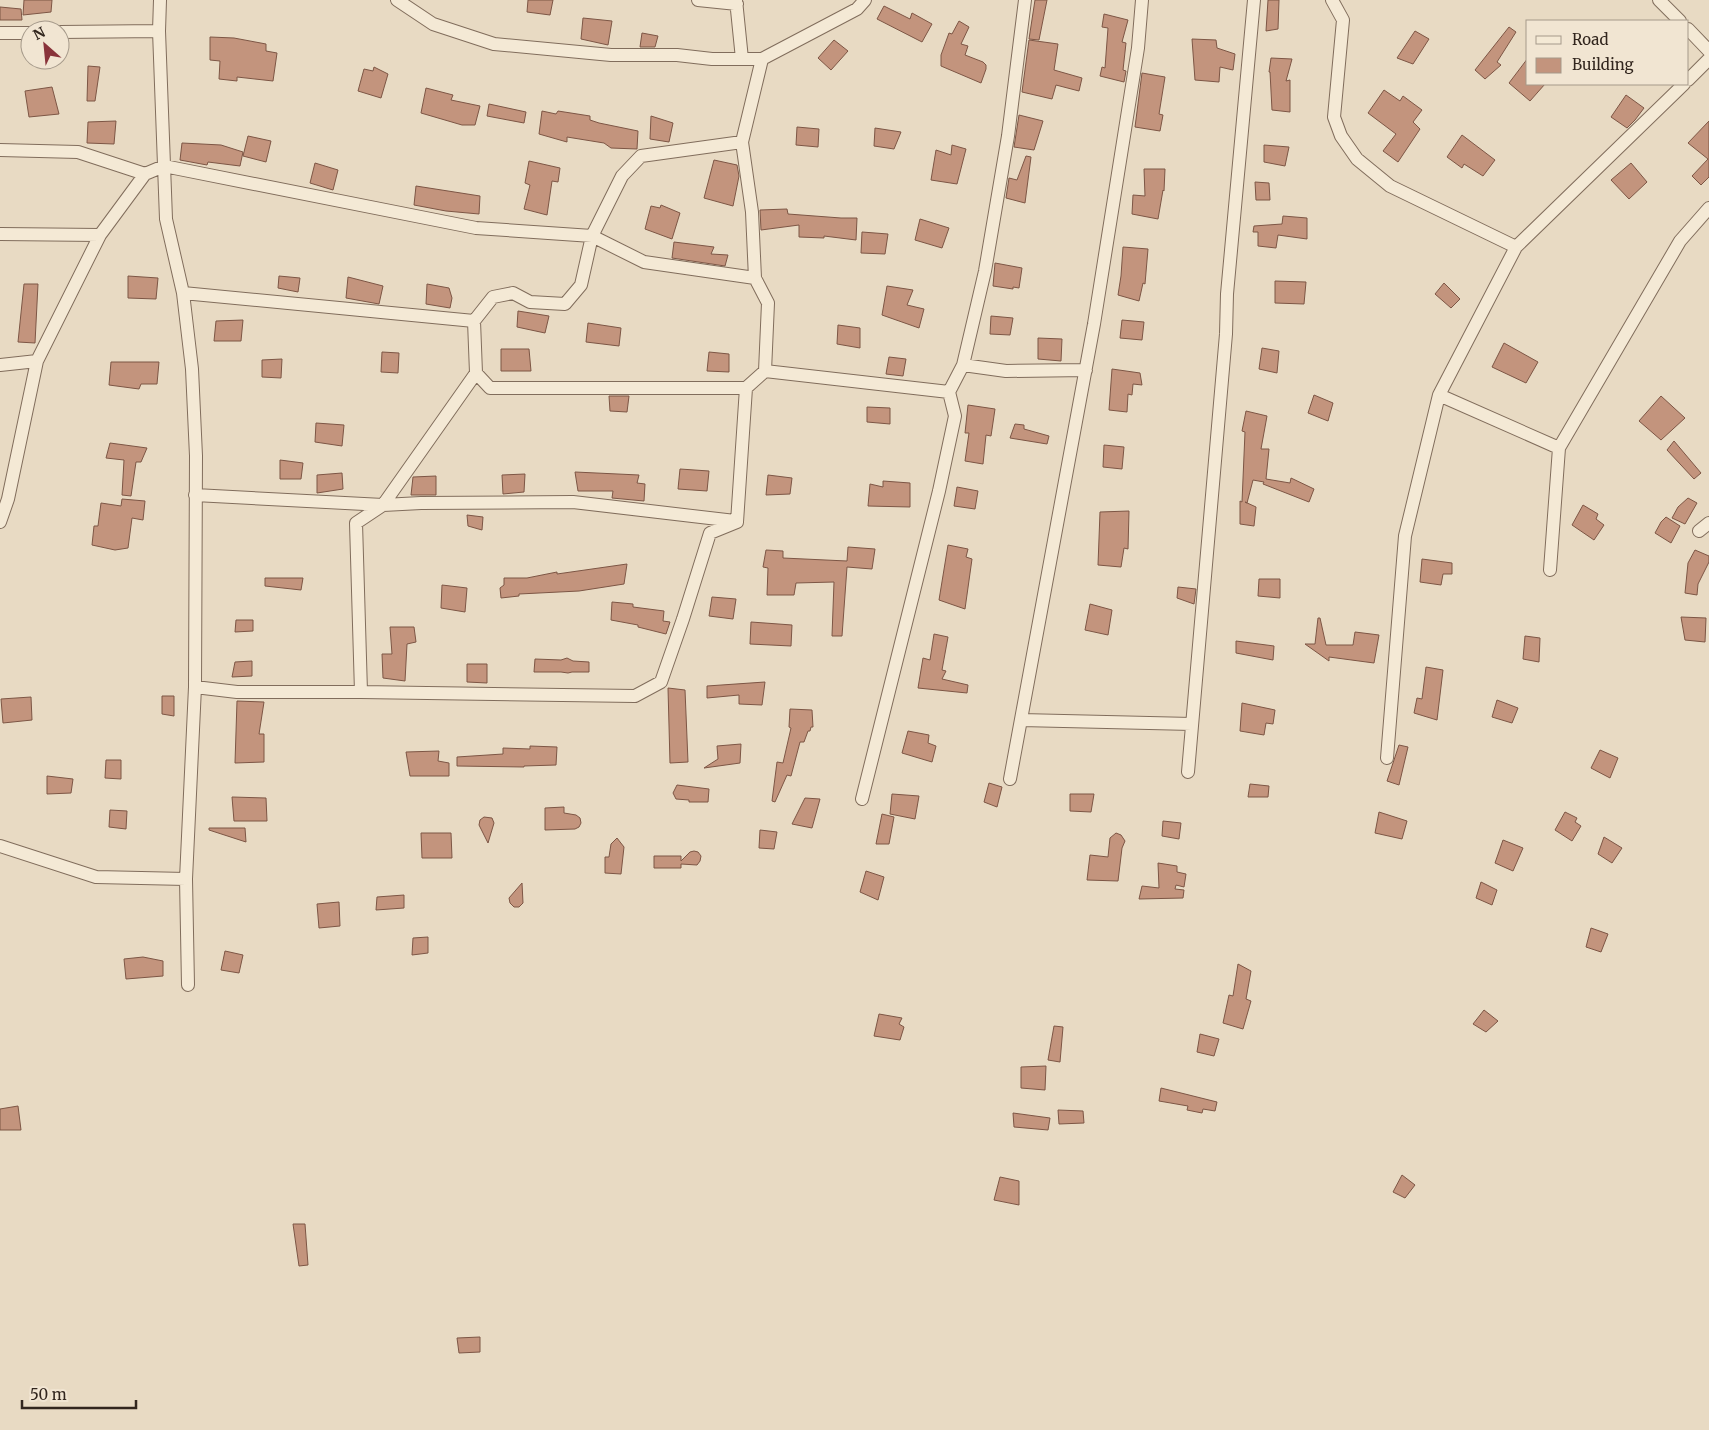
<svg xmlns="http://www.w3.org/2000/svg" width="1709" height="1430" viewBox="0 0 1709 1430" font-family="Merriweather,serif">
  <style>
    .building { fill: #c3947d; stroke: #7d5645 }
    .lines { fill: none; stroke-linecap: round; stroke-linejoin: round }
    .street-casing { stroke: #816d5c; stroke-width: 14 }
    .street { stroke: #f4e9d5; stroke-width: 12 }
  </style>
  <rect width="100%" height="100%" fill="#e8dac3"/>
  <path class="building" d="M24,0H52L51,12L23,15Z
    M528,0H553L550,15L527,12Z
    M1035,0H1047L1039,40L1029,39Z
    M1268,0H1279L1278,29L1266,31Z
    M884,6L910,19L912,13L932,24L922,42L877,19Z
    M0,7L21,9L22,20H0Z
    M1104,14L1128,20L1122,42L1126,43L1123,70L1126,71L1124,82L1100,76L1102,67L1105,68L1108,28L1102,27Z
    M583,18L612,21L608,45L581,39Z
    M959,21L969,27L961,44L968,46L965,55L983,62L986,65V69L981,83L941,66V55L949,33L952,34Z
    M1509,27L1516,32L1497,62L1501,65L1485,79L1475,70Z
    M1415,31L1429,39L1413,64L1397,58Z
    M642,33L658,36L655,47H640Z
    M210,37L234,38L266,44V51L277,53L273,81L237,77V81L219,79L220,61L210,60Z
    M1192,39L1216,40L1217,48L1235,54L1233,70L1220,67L1219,82L1195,80Z
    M834,40L848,51L831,70L818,58Z
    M1029,40L1058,44L1054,70L1082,78L1079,91L1056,85L1052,99L1022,92Z
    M1271,58L1292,59L1286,81L1290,80V112L1272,110L1270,72H1269Z
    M1528,58V84H1545L1530,101L1509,83Z
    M88,66L100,67L95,101H87Z
    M374,67L388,74L381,98L358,91L364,69L373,71Z
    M1142,73L1165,77L1159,114L1163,115L1160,131L1135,127Z
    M52,87L59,114L29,117L25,91Z
    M426,88L453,95L451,100L480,106L475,125H462L421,113Z
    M1384,90L1400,101L1403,96L1422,110L1413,122L1420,129L1398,162L1383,151L1396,134L1368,113Z
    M1626,95L1644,108L1635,120L1627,128L1611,117Z
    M489,104L526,112L524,123L487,116Z
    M542,111L556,114L558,111L590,116V120L599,123L638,131L637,149L611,148L604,143L567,137V142L539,134Z
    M1019,115L1043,121L1034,150L1014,147Z
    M651,116L673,123L669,142L650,139Z
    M116,121L114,144L87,143L88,122Z
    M1709,121V177L1701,185L1692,176L1708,159L1688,143Z
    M797,127L819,129L818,147L796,145Z
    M875,128L901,132L894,149L874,146Z
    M1462,135L1495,160L1483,176L1464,164L1462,168L1447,157Z
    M248,136L271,141L266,162L243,156Z
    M182,143L221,145L243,152L240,166L208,162L207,165L180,160Z
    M952,145L966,149L957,184L931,180L936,150L951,155Z
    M1264,145L1289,147L1285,166L1264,162Z
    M1026,156L1031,157L1025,203L1006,198L1009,178L1017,180Z
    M714,160L737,165L739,176L733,206L704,198Z
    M529,161L560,168L558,182L552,181L547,215L524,209L530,185L525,183Z
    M315,163L338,170L333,190L310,183Z
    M1631,163L1647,182L1629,199L1611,180Z
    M1144,169H1165L1164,191L1163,190L1158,219L1132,214L1133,195L1145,196Z
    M1255,182L1269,183L1270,200H1256Z
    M416,186L480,196L479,214L446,211L414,205Z
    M661,205L680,213L672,239L645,229L651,206L660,208Z
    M787,209L788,214L841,218H857L856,240L824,236V238L799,237V225L761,230L760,210Z
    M1283,216L1307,218V239L1278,235L1276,248L1258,246V232H1253L1254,226L1282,224Z
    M920,219L949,228L942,248L915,240Z
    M862,232L888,234L885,254L861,253Z
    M674,242L714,247L711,254L728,255L725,266L672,258Z
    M1123,247L1148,249L1145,284L1143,283L1139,301L1118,295L1121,276Z
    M995,263L1022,268L1019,288L1013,287V289L993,286Z
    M128,276L158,278L156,299L128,298Z
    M279,276L300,278L298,292L278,288Z
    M348,277L383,286L379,304L346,298Z
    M1275,281L1306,282L1304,304L1275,303Z
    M1444,283L1460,299L1451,308L1435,294Z
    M24,284H38L35,343L18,342Z
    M427,284L449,288L452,298L450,308L426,304Z
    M887,286L913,290L907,305L924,309L919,328L882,315Z
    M518,311L549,316L545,333L517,327Z
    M991,316L1013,318L1010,335L990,334Z
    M243,320L241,341H214L216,321Z
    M1122,320L1144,322L1142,340L1120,338Z
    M588,323L621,328L619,346L586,342Z
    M838,325L860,328V348L837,344Z
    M1038,338L1062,339L1061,361L1038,359Z
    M1504,343L1538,362L1526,383L1492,367Z
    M1262,348L1279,351L1277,373L1259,369Z
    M501,349H529L531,371H501Z
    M382,352L399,353L398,373L381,372Z
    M709,352L729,354V372L707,371Z
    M889,357L906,359L903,376L886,374Z
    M282,359L281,378L262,377V360Z
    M111,362H159L157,384H141L139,389L109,385Z
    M1112,369L1140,373L1142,385L1133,384L1132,395L1128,394L1127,412L1109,410Z
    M1314,395L1333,403L1328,421L1308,413Z
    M609,396H629L627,412L610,411Z
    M1661,396L1685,418L1661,440L1639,421Z
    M968,405L995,409L991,436L986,435L983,464L965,461L969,433H965Z
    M867,407L890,408V424L867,422Z
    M1246,411L1267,416L1261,449H1269L1266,479L1290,483L1291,478L1314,489L1309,502L1263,484L1264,482L1253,480L1247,503L1245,502L1256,507L1254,526L1240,524V501L1242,502L1245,432L1242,431Z
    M316,423L344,425L342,446L315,442Z
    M1015,424L1024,425V429L1049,436L1047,444L1010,438Z
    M1674,441L1701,473L1694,479L1667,450Z
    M110,443L147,448L141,462H136L131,496L122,495L124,460L106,458Z
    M1104,445L1124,447L1122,469L1103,467Z
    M280,460L303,463L301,479H280Z
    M680,469L709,471L707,491L678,489Z
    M575,472L639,475L637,483L645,484L644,501L612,498L613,491H578Z
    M342,473L343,489L317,493V475Z
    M525,474L524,492L503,494L502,475Z
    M768,475L792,478L790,494L766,495Z
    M436,476V495H411L413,477Z
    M883,481L910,483V507L868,506L870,484L883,487Z
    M957,487L978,491L975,509L954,506Z
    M1688,498L1697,503L1685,524L1672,518L1678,507Z
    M122,499L145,501L143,520L132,518L128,548L115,550L92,545L94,526H98L101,503L121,506Z
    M1583,505L1598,514L1596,519L1604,525L1594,540L1572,525Z
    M1129,511L1128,549L1124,548L1121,567L1098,565L1100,512Z
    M467,515L483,517L482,530L468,526Z
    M1666,517L1680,526L1671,543L1655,533L1661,522Z
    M948,545L968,549L966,557L972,559L965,609L939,600Z
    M848,547L875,549L872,569L847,567L842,636H832L834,582L796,583L794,595H767L768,568L763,567L766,550L783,551V558L847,561Z
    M1695,550L1709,556V562L1698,584L1697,595L1685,593L1688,563Z
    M1422,559L1452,563V574H1443L1441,585L1420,582Z
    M627,564L624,584L579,591L519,594V596L501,598L500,588L504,585V578H527L557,572V574Z
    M265,578H303L301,590L265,586Z
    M1259,579H1280V598L1258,596Z
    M442,585L467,588L465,612L441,608Z
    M1178,587L1196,589L1194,604L1177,598Z
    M712,597L736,599L733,619L709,616Z
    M612,602L633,604V607L664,611L663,621L670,622L666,634L638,627V625L611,620Z
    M1090,604L1112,610L1108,635L1085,630Z
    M1681,617L1706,618L1705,642L1685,640Z
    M1318,618H1320L1326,645H1353L1355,632L1379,635L1374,663L1329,657V661L1305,644H1315Z
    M236,620H253V631L235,632Z
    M751,622L792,625L791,646L750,644Z
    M390,627H414L416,642L407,644L405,681L383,678L382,654H392Z
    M934,634L948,637L942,670L946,671L942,679L968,685L967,693L918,688L923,658L930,660Z
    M1525,636L1540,638L1539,662L1523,659Z
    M1236,641L1274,646L1273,660L1236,653Z
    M567,658L573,661L589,662V672H572L568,673L561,672H534L535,659L561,660Z
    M252,661V676L232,677L235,662Z
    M467,664H487V683L467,682Z
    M1426,667L1443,670L1437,720L1414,713L1417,698L1422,699Z
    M765,682L762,705L739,704V695L707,698V686Z
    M668,688L685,690L688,762L670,763Z
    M162,696H174V716L162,714Z
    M31,697L32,720L3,723L1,699Z
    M1497,700L1518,708L1512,723L1492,717Z
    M237,701L264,702L259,734H264V762L235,763Z
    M1242,703L1275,710L1273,724L1266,723L1264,735L1240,731Z
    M790,709L812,710L813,727H811L810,731H808L804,742H800L791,776L787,775L775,802L772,801L777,762L783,763L791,728L789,727Z
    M908,731L929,735L928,743L936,746L932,762L902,753Z
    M741,744L740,763L704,768L718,759L717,746Z
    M1399,745L1408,747L1399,785L1387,781Z
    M530,746L557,747L556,765L524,766V767L457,766V757L503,754V748L530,749Z
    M1600,750L1618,758L1610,778L1591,768Z
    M439,751L438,761L449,763V776H410L406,752Z
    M106,760H121V779L105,778Z
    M47,776L73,779L71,793L47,794Z
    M989,783L1002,787L997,807L984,802Z
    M1250,784L1269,786L1268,797H1248Z
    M677,785L709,789L708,802H689V800L676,799L673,793Z
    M892,794L919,796L915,819L890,814Z
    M1070,794H1094L1091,812L1070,811Z
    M232,797L266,798L267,821H234Z
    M805,798L820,799L812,828L792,824Z
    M564,807V813L576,815L580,818L581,823L579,827L575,829L545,830V808Z
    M110,810L127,811L126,829L109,827Z
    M1379,812L1407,821L1402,839L1375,833Z
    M1565,812L1577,818L1575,822L1581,826L1572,841L1555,830Z
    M882,814L894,817L889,844H876Z
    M484,817L492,818L494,823L488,843L479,825L480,820Z
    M1163,821L1181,823L1179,839L1162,836Z
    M209,828H245L246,842L209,830Z
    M760,830L777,832L774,849L759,848Z
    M421,833H451L452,858H422Z
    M1116,833L1121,835L1125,841L1122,848L1118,881L1087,880L1090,855L1108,857L1110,838Z
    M1604,837L1622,848L1612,863L1598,854Z
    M617,838L624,847L621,874L605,873V857H609L611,844Z
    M1503,840L1523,848L1513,871L1495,863Z
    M694,851L698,852L701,856L700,861L697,865L681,864V868H654V856H681V861L690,852Z
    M1158,863L1177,866V872L1186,874L1184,887L1176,885L1175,889L1184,890L1183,898L1139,899L1142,886L1159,888Z
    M866,871L884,877L878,900L860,892Z
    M1481,882L1497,890L1492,905L1476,898Z
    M522,883L523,903L519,907H514L510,903L509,898Z
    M404,895V908L376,910L377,897Z
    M339,902L340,926L319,928L317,904Z
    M1591,928L1608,934L1601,952L1586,947Z
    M428,937V953L412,955L413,938Z
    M225,951L243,955L239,973L221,970Z
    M143,957L163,961V976L126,979L124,959Z
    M1238,964L1251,971L1246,999L1251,1001L1243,1029L1223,1023L1229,995L1233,996Z
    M1484,1010L1498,1021L1486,1032L1473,1024Z
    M879,1014L902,1018L899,1024L904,1027L900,1040L874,1036Z
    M1054,1026L1063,1027L1060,1062L1048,1060Z
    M1200,1034L1219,1039L1214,1056L1197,1052Z
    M1046,1066L1045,1090L1021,1088V1067Z
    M1161,1088L1217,1102L1215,1111L1203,1109L1202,1113L1187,1110L1188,1106L1159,1101Z
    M18,1106L21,1130H0V1109Z
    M1058,1110L1083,1111L1084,1123L1059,1124Z
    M1013,1113L1050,1118L1048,1130L1014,1127Z
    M1402,1175L1415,1185L1405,1198L1393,1192Z
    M1000,1177L1019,1181V1205L994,1200Z
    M293,1224H305L308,1265L299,1266Z
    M480,1337V1352L459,1353L457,1338Z"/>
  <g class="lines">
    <g class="street-casing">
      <path id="street" d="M160,0L159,31L166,219L183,293L192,369L196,456L195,687L186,879L188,985
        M397,0L433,24L494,44L611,55H677L712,59H762
        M698,0L737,4
        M736,0L742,59
        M865,0L857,9L762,59L742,142L752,212L755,278L768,303L765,371L949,392
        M1332,0L1343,20L1334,117L1341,136L1357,159L1390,186L1516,247L1439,395L1559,448
        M1659,0L1680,21
        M1688,29L1709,51
        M60,32L159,31
        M0,33H30
        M1688,80L1709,59
        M0,150L78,152L145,174L164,166L476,228L592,236L644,262L755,278
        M0,234L100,235
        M1516,247L1684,84
        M183,293L474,321L493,297L513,293L530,302L565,304L581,285L592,236L622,176L641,156L742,142
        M474,321L476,373L490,388H746L765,371
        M0,365L37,361
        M963,365L985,271L1008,136L1025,0
        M476,373L383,505L356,523L361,692L635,696L661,682L683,619L710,533L737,522L746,388
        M195,495L383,505L421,503L573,502L735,521
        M0,522L8,499L37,361L100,235L145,174
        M1699,531L1709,523
        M1550,570L1559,448L1680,241L1709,208
        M195,687L237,692H361
        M1021,720L1192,724
        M1387,758L1405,536L1439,395
        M1188,772L1226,334L1227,294L1254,0
        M1010,779L1094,324L1138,48L1142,0
        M862,799L939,491L955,416L949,392L963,365L1006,371L1086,370
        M0,846L96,877L186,879"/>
    </g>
    <use href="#street" class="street"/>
  </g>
  <rect x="1526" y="20" width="162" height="65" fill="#f1e5d2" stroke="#a5998a"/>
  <rect x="1536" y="36" width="25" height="8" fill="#f4e9d5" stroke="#a5998a"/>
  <text x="1572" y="45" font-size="15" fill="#32261e">Road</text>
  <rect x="1536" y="58" width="25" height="15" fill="#c3947d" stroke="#a5998a"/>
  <text x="1572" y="70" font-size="15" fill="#32261e">Building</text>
  <g transform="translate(45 45) rotate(333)"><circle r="24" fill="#f1e5d2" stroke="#a5998a"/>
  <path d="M0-4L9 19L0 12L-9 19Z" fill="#89333a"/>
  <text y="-8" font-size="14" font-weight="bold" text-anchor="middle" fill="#32261e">N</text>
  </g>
  <path d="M22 1400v8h114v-8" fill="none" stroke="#32261e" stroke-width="2.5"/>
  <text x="30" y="1400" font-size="15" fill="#32261e" stroke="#f1e5d2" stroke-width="4" paint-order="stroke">50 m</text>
</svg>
